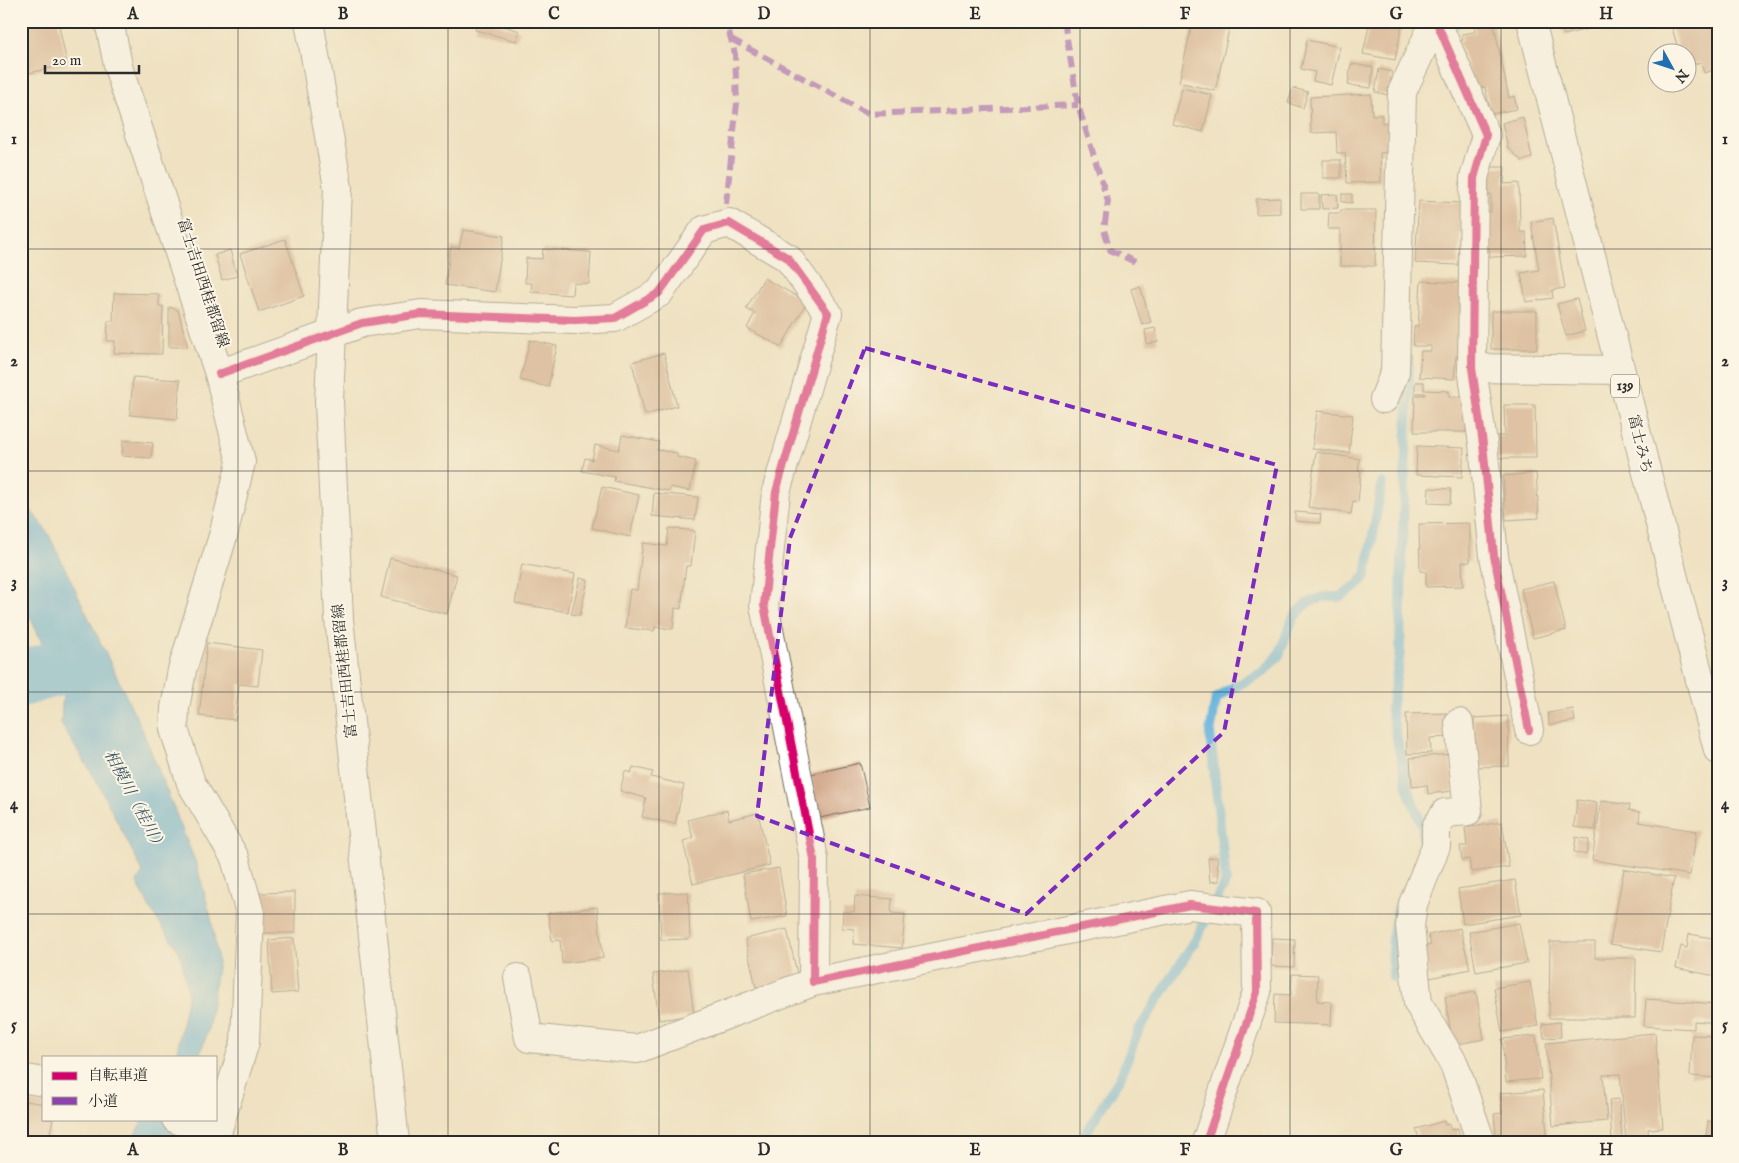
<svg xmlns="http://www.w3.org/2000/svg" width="1739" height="1163" viewBox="0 0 1739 1163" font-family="'IM FELL English','Noto Serif JP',serif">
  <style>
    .water { fill: #62b1dc; stroke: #466e84 }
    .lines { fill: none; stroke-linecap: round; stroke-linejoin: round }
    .stream { stroke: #62b1dc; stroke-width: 10 }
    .river { stroke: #62b1dc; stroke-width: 56 }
    .building { fill: #cb9c7e }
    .street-casing { stroke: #706b60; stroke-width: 30 }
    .secondary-casing { stroke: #706b60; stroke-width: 30 }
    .highway-casing { stroke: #706b60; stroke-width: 30 }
    .street { stroke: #fff; stroke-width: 28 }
    .secondary { stroke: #fff; stroke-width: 28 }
    .highway { stroke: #fff; stroke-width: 28 }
    .quiet { stroke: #8e44ad; stroke-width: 6; stroke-dasharray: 12 6; stroke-linecap: butt }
    .cycleway-casing { stroke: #fcf5e5; stroke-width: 11 }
    .cycleway { stroke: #d6006c; stroke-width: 8 }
    .marked { fill: none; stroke: #7b2cbf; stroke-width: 4; stroke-dasharray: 10 6; stroke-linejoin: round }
    .grid { fill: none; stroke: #2b2b2b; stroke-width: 1; stroke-opacity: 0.55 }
    .labels { text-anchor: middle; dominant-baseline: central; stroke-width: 4; stroke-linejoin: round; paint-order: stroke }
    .shield { fill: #fcf5e5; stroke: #6a6863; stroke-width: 1 }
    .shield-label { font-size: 14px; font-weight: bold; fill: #2b2b2b }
    .street-label { font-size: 15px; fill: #2b2b2b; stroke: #fcf5e5 }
    .water-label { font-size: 16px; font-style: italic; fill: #3e5a69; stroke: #fcf5e5 }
    .neatline { fill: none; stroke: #2b2b2b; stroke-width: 2 }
    .grid-label { font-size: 16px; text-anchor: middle; font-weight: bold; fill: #2b2b2b }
  </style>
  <rect width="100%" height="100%" fill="#fcf5e5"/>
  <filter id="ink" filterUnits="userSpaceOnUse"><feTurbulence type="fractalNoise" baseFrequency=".02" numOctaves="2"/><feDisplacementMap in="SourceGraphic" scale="10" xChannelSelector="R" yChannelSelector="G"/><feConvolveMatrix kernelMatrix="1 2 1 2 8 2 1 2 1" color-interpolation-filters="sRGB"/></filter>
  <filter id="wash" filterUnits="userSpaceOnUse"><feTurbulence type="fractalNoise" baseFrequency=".0096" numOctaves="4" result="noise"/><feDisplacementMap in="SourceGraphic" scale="20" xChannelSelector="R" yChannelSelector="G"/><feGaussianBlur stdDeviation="1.12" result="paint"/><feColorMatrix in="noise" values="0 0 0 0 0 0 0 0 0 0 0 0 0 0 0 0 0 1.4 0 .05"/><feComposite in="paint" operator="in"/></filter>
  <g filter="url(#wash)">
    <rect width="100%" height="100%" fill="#efe1c1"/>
    <path class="water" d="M21,497L48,533L142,729L197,866L211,918L218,961L208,1031L199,1057H176L188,993L180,953L150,909L137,882L143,872L96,780L61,724L63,689L21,597Z
      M143,1119H177L170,1142H131Z"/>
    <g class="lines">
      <path class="stream" d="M1446,37L1457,21
        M1408,359L1409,379L1402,550L1400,653L1391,711L1408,790L1423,828V839
        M1393,977C1392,943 1391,922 1405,890
        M1080,1142L1120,1078L1138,1031L1195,941L1226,881L1210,733L1216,699L1225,692L1263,672L1279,655L1293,618L1306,604L1323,597H1339L1356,587L1366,575L1382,483"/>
      <path class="river" d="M21,679L64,666"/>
    </g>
    <g id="blocks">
      <path class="building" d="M28,21H58L67,64L30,73L21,31V23Z
        M477,21H488L520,31L516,41L475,30Z
        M1193,21H1231L1215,91L1179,82Z
        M1370,21H1403L1395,60L1363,54Z
        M1473,21H1493L1509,98L1514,96L1517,109L1491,114L1485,87L1475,89L1459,41L1463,40L1462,34L1475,32Z
        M1560,21H1616V22L1564,35Z
        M1670,21H1718V69L1704,73L1701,62L1686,67V52H1679Z
        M1307,40L1340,47L1331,85L1313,81L1315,72L1301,69Z
        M1351,64L1373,67L1371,88L1348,85Z
        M1379,69L1392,72L1388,95L1375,92Z
        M1182,88L1212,95L1203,132L1172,124Z
        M1293,88L1308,92L1303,108L1288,103Z
        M1371,94L1372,115H1382V123L1387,122L1388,152L1380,153L1381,182L1347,183L1345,153H1337L1336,132L1311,133L1310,97Z
        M1523,117L1532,158L1522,161L1508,148L1502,123Z
        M1323,160H1341V178H1323Z
        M1483,167H1505L1504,184L1519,183L1520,232H1526L1527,256L1490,257L1489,248H1485L1484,212H1491V194H1484Z
        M1301,194H1319V209H1301Z
        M1337,194L1338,208L1322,209L1321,195Z
        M1342,194H1352V203L1342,202Z
        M1280,198V213L1256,214V199Z
        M1419,201L1462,203L1458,265L1415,263Z
        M1341,210H1376L1375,266H1340V229H1328L1329,213H1341Z
        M1553,218L1565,288L1552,290L1553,298L1526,302L1521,273L1539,270L1531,222Z
        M463,230L504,236L495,292L445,285L451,247L459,248Z
        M285,239L304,296L259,312L240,254Z
        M543,249L591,252L589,284L573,283L572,295L531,292L532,283H525L526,258L542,259Z
        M230,250L237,276L222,280L215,255Z
        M764,278L807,302L781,347L747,328L755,313L746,309Z
        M1421,281L1465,283L1461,356H1456L1454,379L1419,377L1421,351H1431V346H1413L1414,326H1418Z
        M1140,286L1151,322L1142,325L1131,289Z
        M114,293L159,294V306H163L162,354L114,353L115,341H107L108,321H113Z
        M1577,299L1585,331L1566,336L1557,304Z
        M169,307L178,310L188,347H169Z
        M1491,311H1537V349H1491Z
        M1155,328L1158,342L1147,344L1145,330Z
        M530,340L557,346L548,387L520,380Z
        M664,353L677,406L645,415L632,362Z
        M133,377L180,380L177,419L130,415Z
        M1415,382H1424V390L1449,391V397H1467L1466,432H1414L1415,395H1425V393H1415Z
        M1504,405H1535L1536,458H1497V436H1505Z
        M1317,411L1353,415L1349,453L1312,449Z
        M622,435L659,442L657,450L677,453V457L696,461L690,491L670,487L669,491L614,481L615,477L582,471L585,458L592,460L595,445L619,450Z
        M123,440L153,443L151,458L122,456Z
        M1417,446L1464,448L1462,477L1416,475Z
        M1316,452L1360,459L1358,471H1361L1358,502L1353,501L1351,514L1308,507Z
        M1536,473L1539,518L1506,520L1503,476Z
        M602,487L639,495L630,537L592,528Z
        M1429,488L1451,489L1450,504L1428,503Z
        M654,493L698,497L695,520L652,516Z
        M1295,512L1321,514L1320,523L1295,521Z
        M1470,523V562H1462L1463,586L1426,587V572L1420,571L1419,524Z
        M669,528L695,531L691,566H686L681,609L675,608L673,629L655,627L654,631L625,628L630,589L637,590L643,543L667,546Z
        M390,558L457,575L447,614L381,597Z
        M522,564L575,574L568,612L515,603Z
        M580,578L588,580L580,615L571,614Z
        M1554,581L1566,630L1533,638L1521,589Z
        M207,643L262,650L258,686L239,684L235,720L199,716Z
        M1573,709L1575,721L1549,725L1548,713Z
        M1449,713L1450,737L1430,738L1431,753L1407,754L1406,714Z
        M1508,716L1509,766L1475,767L1474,718Z
        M1450,754L1453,791L1428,794L1427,785L1412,787L1410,758Z
        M860,763L870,807L820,818L811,774Z
        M633,767L653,772L651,777L684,785L675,824L642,817L646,798L620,791L625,771L631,773Z
        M1577,800L1597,803L1595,830L1574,827Z
        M1601,801L1630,805L1629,810L1640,812L1639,822L1697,831L1690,875L1592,860Z
        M727,810L729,820L758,813L770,865L693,884L683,841L693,838L688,820Z
        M1502,822L1509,867L1471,872L1469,859L1462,860L1460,846H1467L1465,828Z
        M1576,837L1589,840L1586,855L1574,852Z
        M1217,857L1219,881L1210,882L1208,858Z
        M779,868L787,916L751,922L743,874Z
        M1624,869L1674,878L1661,952L1610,944Z
        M1515,880L1521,915L1463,924L1458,889Z
        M295,892V933H259V893Z
        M688,892L690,939L661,940L659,893Z
        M855,896L892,899L891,913L905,914L902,948L853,944L854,929L842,928L843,911L854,912Z
        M597,907L603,958L562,963L560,940L552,941L548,913Z
        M1519,923L1527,963L1476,972L1469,932Z
        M1460,928L1470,969L1430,978L1422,946L1431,945L1428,935Z
        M787,929L798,978L756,987L745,939Z
        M1689,934L1718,939V962L1715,976L1676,968L1681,946L1687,948Z
        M294,938L298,992L272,994L269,940Z
        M1272,938L1295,939L1294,967L1271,966Z
        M1550,942H1595V958H1636L1635,1018H1549Z
        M688,969L694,1015L659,1020L653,974Z
        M1292,974L1318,975L1317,1001L1332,1002L1331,1025L1274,1023L1275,994L1291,995Z
        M1530,982L1538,1026L1502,1032L1494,988Z
        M1476,992L1484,1039L1453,1045L1445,997Z
        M1646,999L1718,1004V1023L1694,1021V1029L1644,1026Z
        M1560,1022L1561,1037L1544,1038L1542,1024Z
        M1655,1033L1663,1128L1648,1129L1649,1140L1626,1142L1620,1074L1603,1075L1607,1121L1553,1126L1546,1043Z
        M1692,1035L1718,1036V1078L1690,1076Z
        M1536,1036L1541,1079L1506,1082L1502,1039Z
        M1543,1090L1547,1134L1496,1138L1494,1114L1502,1113L1500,1093Z
        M1619,1099L1622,1139L1612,1140L1609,1100Z
        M26,1101L44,1104V1119H53L48,1142H21V1123Z
        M1444,1121L1445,1125L1449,1124L1451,1130L1458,1128L1461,1142H1420L1416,1129Z
        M1708,1121L1718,1123V1141L1705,1140Z
        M1018,1137L1019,1142H1002L1001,1139Z"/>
    </g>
  </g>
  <g filter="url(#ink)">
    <use href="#blocks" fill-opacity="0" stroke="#706b60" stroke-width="1"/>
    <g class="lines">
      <g class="street-casing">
        <path id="street" d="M1436,21L1486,135L1474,178L1472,368L1483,444L1494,556L1529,730
          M1472,368L1620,370
          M219,374L362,323L421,314L575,320L615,318L659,293L704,230L729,223L788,258L828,313L776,492L764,605L814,859L813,982L1190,905L1256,913L1257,992L1206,1142
          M1384,399L1395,372L1402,92L1435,21
          M1459,723L1468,811L1445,813L1436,827V846L1413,904L1410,926L1418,1003L1454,1064L1481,1142
          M518,978L529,1038L637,1049L813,982
          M21,1078L44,1082
          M176,1119L191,1125L218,1129"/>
      </g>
      <g class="secondary-casing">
        <path id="secondary" d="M109,21L119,70L219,374L241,462L223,536L182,670L175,708L174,729L191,783L235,858L250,913L245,1042L218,1129L215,1142
          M309,21L338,188L329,402L339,619L395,1142"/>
      </g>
      <g class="highway-casing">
        <path id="highway" d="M1531,21L1718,750"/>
      </g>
      <use href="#street" class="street"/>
      <use href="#secondary" class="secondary"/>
      <use href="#highway" class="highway"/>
      <path class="quiet" d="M1064,21L1078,105L1108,201L1104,230L1110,250L1135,262
        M731,39L869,114L1078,105
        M726,204L737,103L735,54L726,21"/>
      <g class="cycleway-casing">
        <path id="cycleway" d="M1436,21L1486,135L1474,178L1472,368L1483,444L1494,556L1529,730
          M219,374L362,323L421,314L575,320L615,318L659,293L704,230L729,223L788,258L828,313L776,492L764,605L814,859L813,982L1190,905L1256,913L1257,992L1206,1142"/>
      </g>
      <use href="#cycleway" class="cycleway"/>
    </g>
  </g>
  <path d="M0 0H1739V1163H0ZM865,348L1277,465L1224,732L1026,914L757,816L790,538Z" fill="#efe1c1" fill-opacity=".55" fill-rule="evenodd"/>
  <path class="marked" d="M865,348L1277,465L1224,732L1026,914L757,816L790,538Z"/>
  <path class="grid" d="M238,21V1142M448,21V1142M659,21V1142M870,21V1142M1080,21V1142M1290,21V1142M1501,21V1142M21,249H1718M21,471H1718M21,692H1718M21,914H1718"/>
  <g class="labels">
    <rect class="shield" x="1611" y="374.5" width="28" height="23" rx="4"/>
    <g class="shield-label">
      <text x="1625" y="386">139</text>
    </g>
    <g class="street-label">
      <text transform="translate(203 283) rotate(72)">富士吉田西桂都留線</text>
      <text transform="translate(1640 444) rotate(76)">富士みち</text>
      <text transform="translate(345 671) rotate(-96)">富士吉田西桂都留線</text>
    </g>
    <g class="water-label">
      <text transform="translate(134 801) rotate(62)">相模川（桂川）</text>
    </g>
  </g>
  <rect width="1739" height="1163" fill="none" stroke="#fcf5e5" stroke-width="55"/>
  <rect x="42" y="1056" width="175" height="65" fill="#fcf5e5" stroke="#a8a49b"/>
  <rect x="52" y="1072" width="25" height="8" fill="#d6006c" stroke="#a8a49b"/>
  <text x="88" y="1080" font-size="15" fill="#2b2b2b">自転車道</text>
  <rect x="52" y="1097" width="25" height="8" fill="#8e44ad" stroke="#a8a49b"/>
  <text x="88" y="1106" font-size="15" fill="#2b2b2b">小道</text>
  <g transform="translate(1672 68) rotate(130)"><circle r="24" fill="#fcf5e5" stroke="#a8a49b"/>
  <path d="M0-4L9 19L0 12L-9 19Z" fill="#1f6fb2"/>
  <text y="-8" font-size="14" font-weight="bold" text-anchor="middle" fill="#2b2b2b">N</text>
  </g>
  <path d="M45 65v8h94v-8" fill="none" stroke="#2b2b2b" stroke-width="2.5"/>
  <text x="52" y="65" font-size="15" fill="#2b2b2b" stroke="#fcf5e5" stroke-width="4" paint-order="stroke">20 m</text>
  <rect x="28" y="28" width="1684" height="1108" class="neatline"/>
  <g class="grid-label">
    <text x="133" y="19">A</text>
    <text x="343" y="19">B</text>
    <text x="554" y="19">C</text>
    <text x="764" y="19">D</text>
    <text x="975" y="19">E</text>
    <text x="1185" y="19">F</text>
    <text x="1396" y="19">G</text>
    <text x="1606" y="19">H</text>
    <text x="14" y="144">1</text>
    <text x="1725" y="144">1</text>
    <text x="14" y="366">2</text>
    <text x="1725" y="366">2</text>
    <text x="14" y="587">3</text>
    <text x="1725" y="587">3</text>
    <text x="14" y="809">4</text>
    <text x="1725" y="809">4</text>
    <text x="14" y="1030">5</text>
    <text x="1725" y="1030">5</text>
    <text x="133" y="1155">A</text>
    <text x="343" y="1155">B</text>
    <text x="554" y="1155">C</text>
    <text x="764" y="1155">D</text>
    <text x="975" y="1155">E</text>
    <text x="1185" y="1155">F</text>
    <text x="1396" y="1155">G</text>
    <text x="1606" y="1155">H</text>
  </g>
</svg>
